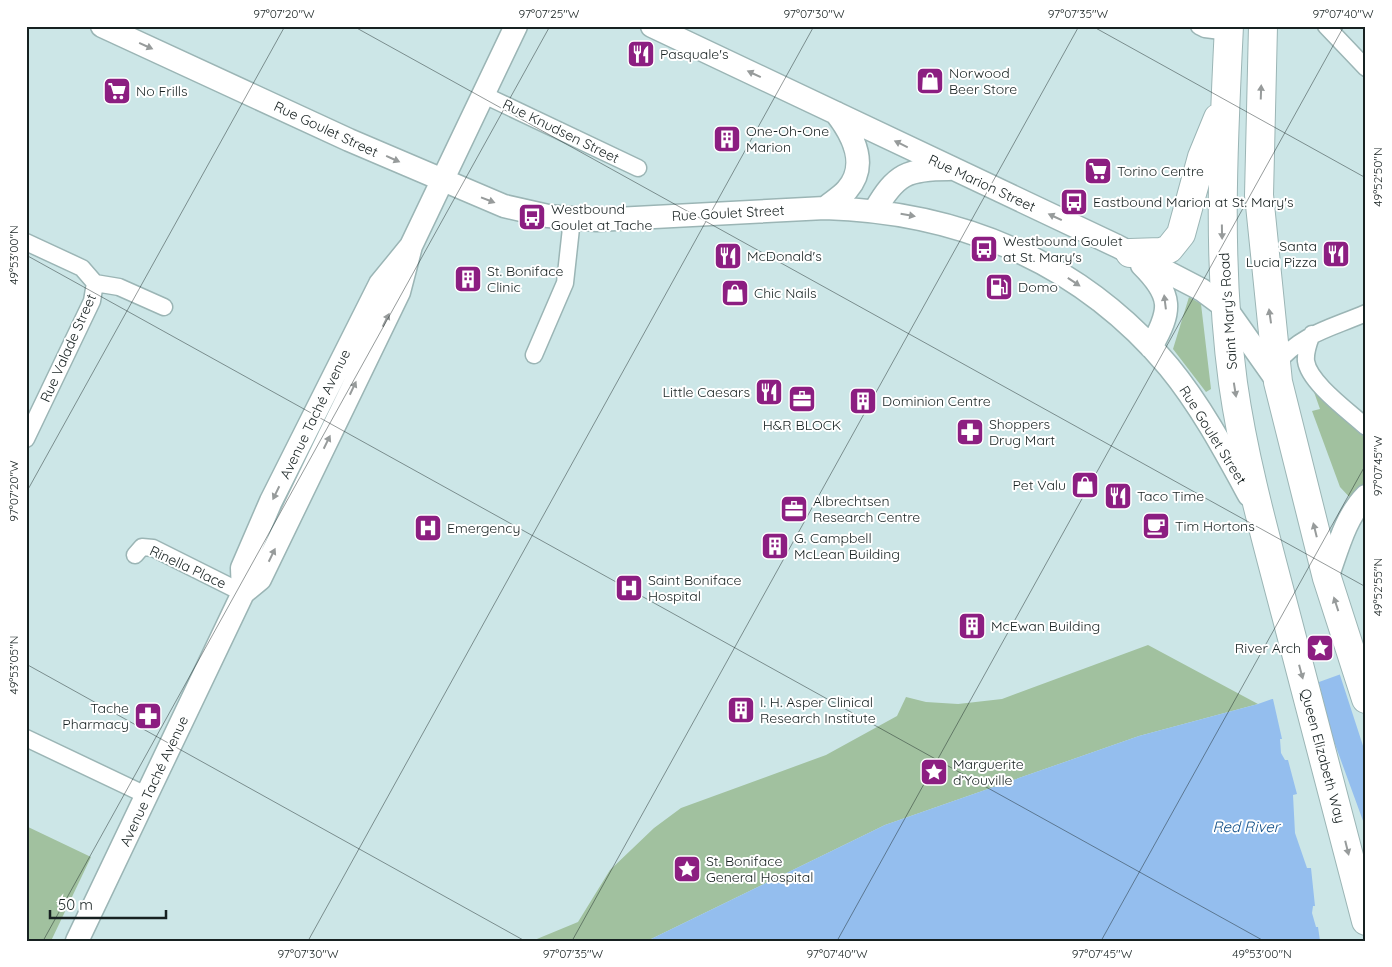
<svg xmlns="http://www.w3.org/2000/svg" width="1392" height="967" viewBox="0 0 1392 967" font-family="Quicksand,sans-serif">
  <style>
    .green { fill: #a1c19f }
    .water { fill: #94beee }
    .pier { fill: #cce6e7 }
    .lines { fill: none; stroke-linecap: round; stroke-linejoin: round }
    .street-casing { stroke: #9bb5b5; stroke-width: 19 }
    .secondary-casing { stroke: #9bb5b5; stroke-width: 25 }
    .highway-casing { stroke: #9bb5b5; stroke-width: 30 }
    .street { stroke: #fff; stroke-width: 16 }
    .secondary { stroke: #fff; stroke-width: 22 }
    .highway { stroke: #fff; stroke-width: 28 }
    .oneway { fill: #979b9b }
    .ticks { fill: none; stroke: #172121; stroke-width: 1; stroke-opacity: 0.45 }
    .labels { text-anchor: middle; dominant-baseline: central; stroke-width: 4; stroke-linejoin: round; paint-order: stroke }
    .poi-label { font-size: 14px; fill: #172121; stroke: #fff; text-anchor: start }
    .street-label { font-size: 14px; fill: #172121; stroke: #fff }
    .water-label { font-size: 15px; font-style: italic; fill: #0f4d86; stroke: #fff }
    .neatline { fill: none; stroke: #172121; stroke-width: 2 }
    .ticks-label { font-size: 12px; text-anchor: middle; fill: #172121 }
  </style>
  <rect width="100%" height="100%" fill="#cce6e7"/>
  <path class="green" d="M1189,297L1201,304L1211,389L1206,392L1173,349Z
    M1314,392L1366,439V489L1354,502L1340,487L1312,411L1320,409Z
    M1148,645L1258,704L1139,736L885,825L647,941H532L578,922L610,870L654,828L681,808L826,755L897,716L906,697L926,702L958,704L1002,699Z
    M26,826L91,857L51,941H26Z"/>
  <path class="water" d="M1366,665V941H647L885,825L1139,736L1258,704Z"/>
  <path class="pier" d="M1366,662V755L1339,672Z
    M1318,679L1332,736L1366,829V941H1320L1318,927H1316L1312,913L1313,906H1315L1311,868H1307L1295,833L1293,795L1297,794L1288,760H1285L1281,753L1280,739H1282L1273,699L1267,698Z"/>
  <g class="lines">
    <g class="street-casing">
      <path id="street" d="M1199,26L1205,29L1229,32
        M1326,26L1366,68
        M484,95L638,168
        M26,242L82,268L95,283L119,287L164,307
        M1312,334C1309,342 1305,351 1306,361C1309,383 1350,412 1366,427
        M534,355L565,283L572,219
        M1276,364C1303,333 1329,329 1366,313
        M26,439L92,301L95,283
        M135,555L142,547L153,548L243,593
        M26,738L148,796"/>
    </g>
    <g class="secondary-casing">
      <path id="secondary" d="M102,26L349,140L504,206L548,216L597,220L825,208C960,212 1081,262 1169,367C1201,406 1225,451 1249,495
        M652,26L1117,246L1202,290L1225,307L1278,382
        M825,208C832,202 841,197 847,190C869,165 853,135 836,113
        M875,210C896,174 907,169 949,169
        M1142,265C1173,296 1172,310 1151,347
        M1327,578C1337,551 1345,517 1366,496
        M243,593L260,579L399,292L411,246L516,26
        M77,941L243,593L242,568L271,501L380,284L411,246"/>
    </g>
    <g class="highway-casing">
      <path id="highway" d="M1229,26C1223,146 1217,264 1233,383C1244,461 1266,539 1286,615C1313,717 1339,819 1366,921
        M1263,26L1259,195L1278,382L1327,578L1366,699
        M1130,253L1161,252L1169,249L1181,234L1202,157L1218,118"/>
    </g>
    <use href="#street" class="street"/>
    <use href="#secondary" class="secondary"/>
    <use href="#highway" class="highway"/>
  </g>
  <defs><path id="oneway-solid" d="M-6-.8H1V-3.2L6.5 0L1 3.2V.8H-6Z" transform="scale(1.25)"/></defs>
  <g class="oneway">
    <use href="#oneway-solid" transform="translate(146 46) rotate(24)"/>
    <use href="#oneway-solid" transform="translate(754 74) rotate(-155)"/>
    <use href="#oneway-solid" transform="translate(1261 92) rotate(-88)"/>
    <use href="#oneway-solid" transform="translate(901 144) rotate(-154)"/>
    <use href="#oneway-solid" transform="translate(393 159) rotate(24)"/>
    <use href="#oneway-solid" transform="translate(488 200) rotate(21)"/>
    <use href="#oneway-solid" transform="translate(908 215) rotate(10)"/>
    <use href="#oneway-solid" transform="translate(1055 217) rotate(-155)"/>
    <use href="#oneway-solid" transform="translate(1222 232) rotate(89)"/>
    <use href="#oneway-solid" transform="translate(1074 282) rotate(34)"/>
    <use href="#oneway-solid" transform="translate(1165 302) rotate(-97)"/>
    <use href="#oneway-solid" transform="translate(1270 316) rotate(-98)"/>
    <use href="#oneway-solid" transform="translate(386 320) rotate(-64)"/>
    <use href="#oneway-solid" transform="translate(353 388) rotate(-65)"/>
    <use href="#oneway-solid" transform="translate(1235 390) rotate(81)"/>
    <use href="#oneway-solid" transform="translate(327 442) rotate(-64)"/>
    <use href="#oneway-solid" transform="translate(276 493) rotate(116)"/>
    <use href="#oneway-solid" transform="translate(1315 530) rotate(-104)"/>
    <use href="#oneway-solid" transform="translate(272 555) rotate(-64)"/>
    <use href="#oneway-solid" transform="translate(1336 604) rotate(-108)"/>
    <use href="#oneway-solid" transform="translate(1301 672) rotate(75)"/>
    <use href="#oneway-solid" transform="translate(1347 848) rotate(76)"/>
  </g>
  <path class="ticks" d="M353,26L1366,587M1092,26L1366,178M26,255L1264,941M26,493L285,26M26,664L525,941M43,941L550,26M308,941L814,26M572,941L1079,26M837,941L1344,26M1101,941L1366,464"/>
  <defs>
    <g id="restaurant-square" transform="scale(1.4375)"><rect x="-9" y="-9" width="18" height="18" rx="4" fill="#8c1e81" stroke="#fff"/><path d="M-5-6h1v4h1v-4h1v4h1v-4h1v5L-1.5 .5V6h-2V.5L-5-1ZM5-6V6H3V1.5H1.5Q1.5-4 5-6Z" fill="#fff"/></g>
    <g id="shop-square" transform="scale(1.4375)"><rect x="-9" y="-9" width="18" height="18" rx="4" fill="#8c1e81" stroke="#fff"/><path d="M-5-2.5h2.3a2.7 3.5 0 0 1 5.4 0H5L5.5 6h-11ZM-1.5-2.5h3a1.5 2.3 0 0 0-3 0Z" fill="#fff"/></g>
    <g id="supermarket-square" transform="scale(1.4375)"><rect x="-9" y="-9" width="18" height="18" rx="4" fill="#8c1e81" stroke="#fff"/><path d="M-6-5.5h2.5l.6 2H6L4.5 2H-2.5L-4.4-4H-6ZM-1.5 3.2a1.3 1.3 0 1 0 .1 0ZM3 3.2a1.3 1.3 0 1 0 .1 0Z" fill="#fff"/></g>
    <g id="building-square" transform="scale(1.4375)"><rect x="-9" y="-9" width="18" height="18" rx="4" fill="#8c1e81" stroke="#fff"/><path d="M-4-6H4V6H1V3H-1V6H-4ZM-2.5-4.3h1.7v1.8h-1.7ZM.8-4.3h1.7v1.8H.8ZM-2.5-1h1.7V.8h-1.7ZM.8-1h1.7V.8H.8Z" fill="#fff"/></g>
    <g id="bus-square" transform="scale(1.4375)"><rect x="-9" y="-9" width="18" height="18" rx="4" fill="#8c1e81" stroke="#fff"/><path d="M-5-6H5V4H4V6H2V4H-2V6H-4V4H-5ZM-3.5-4V0h7V-4ZM-3.5 1.2v1.5H-2V1.2ZM2 1.2v1.5H3.5V1.2Z" fill="#fff"/></g>
    <g id="fuel-square" transform="scale(1.4375)"><rect x="-9" y="-9" width="18" height="18" rx="4" fill="#8c1e81" stroke="#fff"/><path d="M-5.5-6h7V0h2V4h1.3V-2.5L3-4.5l.8-.8L6-3V5H2.5V1h-1V6h-7ZM-4.2-4.7v3.2H.2V-4.7Z" fill="#fff"/></g>
    <g id="office-square" transform="scale(1.4375)"><rect x="-9" y="-9" width="18" height="18" rx="4" fill="#8c1e81" stroke="#fff"/><path d="M-6-3h4V-5.5h4V-3h4V5H-6ZM-1-4.5V-3h2v-1.5ZM-6 0V1H6V0Z" fill="#fff"/></g>
    <g id="pharmacy-square" transform="scale(1.4375)"><rect x="-9" y="-9" width="18" height="18" rx="4" fill="#8c1e81" stroke="#fff"/><path d="M-2-6h4v4h4v4h-4v4h-4v-4h-4v-4h4Z" fill="#fff"/></g>
    <g id="cafe-square" transform="scale(1.4375)"><rect x="-9" y="-9" width="18" height="18" rx="4" fill="#8c1e81" stroke="#fff"/><path d="M-5.5-4.5H6V0H3Q3 3.5 0 3.5H-2.5Q-5.5 3.5-5.5 0ZM3-3.2v2h1.7v-2ZM-6 4.5H4V6H-6Z" fill="#fff"/></g>
    <g id="hospital-square" transform="scale(1.4375)"><rect x="-9" y="-9" width="18" height="18" rx="4" fill="#8c1e81" stroke="#fff"/><path d="M-5-5h3v3.5h4V-5h3V5h-3V1.5h-4V5h-3Z" fill="#fff"/></g>
    <g id="sight-square" transform="scale(1.4375)"><rect x="-9" y="-9" width="18" height="18" rx="4" fill="#8c1e81" stroke="#fff"/><path d="M0-6L1.8-2.2L6-1.7L2.9 1.2L3.7 5.4L0 3.3L-3.7 5.4L-2.9 1.2L-6-1.7L-1.8-2.2Z" fill="#fff"/></g>
  </defs>
  <g fill-rule="evenodd">
    <use href="#restaurant-square" x="641" y="54"/>
    <use href="#shop-square" x="930" y="81"/>
    <use href="#supermarket-square" x="117" y="91"/>
    <use href="#building-square" x="727" y="139"/>
    <use href="#supermarket-square" x="1098" y="171"/>
    <use href="#bus-square" x="1074" y="202"/>
    <use href="#bus-square" x="532" y="217"/>
    <use href="#bus-square" x="984" y="249"/>
    <use href="#restaurant-square" x="1336" y="254"/>
    <use href="#restaurant-square" x="728" y="256"/>
    <use href="#building-square" x="468" y="279"/>
    <use href="#fuel-square" x="999" y="287"/>
    <use href="#shop-square" x="735" y="293"/>
    <use href="#restaurant-square" x="769" y="392"/>
    <use href="#office-square" x="802" y="399"/>
    <use href="#building-square" x="863" y="401"/>
    <use href="#pharmacy-square" x="970" y="432"/>
    <use href="#shop-square" x="1085" y="485"/>
    <use href="#restaurant-square" x="1118" y="496"/>
    <use href="#office-square" x="794" y="509"/>
    <use href="#cafe-square" x="1156" y="526"/>
    <use href="#hospital-square" x="428" y="528"/>
    <use href="#building-square" x="775" y="546"/>
    <use href="#hospital-square" x="629" y="588"/>
    <use href="#building-square" x="972" y="626"/>
    <use href="#sight-square" x="1320" y="648"/>
    <use href="#building-square" x="741" y="710"/>
    <use href="#pharmacy-square" x="148" y="716"/>
    <use href="#sight-square" x="934" y="772"/>
    <use href="#sight-square" x="687" y="869"/>
  </g>
  <g class="labels">
    <g class="poi-label">
      <text x="660" y="54">Pasquale's</text>
      <text x="949" y="73">Norwood<tspan x="949" dy="16">Beer Store</tspan></text>
      <text x="136" y="91">No Frills</text>
      <text x="746" y="131">One-Oh-One<tspan x="746" dy="16">Marion</tspan></text>
      <text x="1117" y="171">Torino Centre</text>
      <text x="1093" y="202">Eastbound Marion at St. Mary's</text>
      <text x="551" y="209">Westbound<tspan x="551" dy="16">Goulet at Tache</tspan></text>
      <text x="1003" y="241">Westbound Goulet<tspan x="1003" dy="16">at St. Mary's</tspan></text>
      <text x="1317" y="246" text-anchor="end">Santa<tspan x="1317" dy="16">Lucia Pizza</tspan></text>
      <text x="747" y="256">McDonald's</text>
      <text x="487" y="271">St. Boniface<tspan x="487" dy="16">Clinic</tspan></text>
      <text x="1018" y="287">Domo</text>
      <text x="754" y="293">Chic Nails</text>
      <text x="750" y="392" text-anchor="end">Little Caesars</text>
      <text x="882" y="401">Dominion Centre</text>
      <text x="989" y="424">Shoppers<tspan x="989" dy="16">Drug Mart</tspan></text>
      <text x="802" y="425" text-anchor="middle">H&amp;R BLOCK</text>
      <text x="1066" y="485" text-anchor="end">Pet Valu</text>
      <text x="1137" y="496">Taco Time</text>
      <text x="813" y="501">Albrechtsen<tspan x="813" dy="16">Research Centre</tspan></text>
      <text x="1175" y="526">Tim Hortons</text>
      <text x="447" y="528">Emergency</text>
      <text x="794" y="538">G. Campbell<tspan x="794" dy="16">McLean Building</tspan></text>
      <text x="648" y="580">Saint Boniface<tspan x="648" dy="16">Hospital</tspan></text>
      <text x="991" y="626">McEwan Building</text>
      <text x="1301" y="648" text-anchor="end">River Arch</text>
      <text x="760" y="702">I. H. Asper Clinical<tspan x="760" dy="16">Research Institute</tspan></text>
      <text x="129" y="708" text-anchor="end">Tache<tspan x="129" dy="16">Pharmacy</tspan></text>
      <text x="953" y="764">Marguerite<tspan x="953" dy="16">d’Youville</tspan></text>
      <text x="706" y="861">St. Boniface<tspan x="706" dy="16">General Hospital</tspan></text>
    </g>
    <g class="street-label">
      <text transform="translate(326 129) rotate(25)">Rue Goulet Street</text>
      <text transform="translate(561 131) rotate(26)">Rue Knudsen Street</text>
      <text transform="translate(982 183) rotate(25)">Rue Marion Street</text>
      <text transform="translate(728 213) rotate(-3)">Rue Goulet Street</text>
      <text transform="translate(1228 311) rotate(-94)">Saint Mary's Road</text>
      <text transform="translate(68 348) rotate(-66)">Rue Valade Street</text>
      <text transform="translate(315 414) rotate(-64)">Avenue Taché Avenue</text>
      <text transform="translate(1213 435) rotate(58)">Rue Goulet Street</text>
      <text transform="translate(188 567) rotate(25)">Rinella Place</text>
      <text transform="translate(1323 756) rotate(75)">Queen Elizabeth Way</text>
      <text transform="translate(154 781) rotate(-65)">Avenue Taché Avenue</text>
    </g>
    <g class="water-label">
      <text x="1246" y="826">Red River</text>
    </g>
  </g>
  <rect width="1392" height="967" fill="none" stroke="#ffffff" stroke-width="55"/>
  <path d="M50 910v8h116v-8" fill="none" stroke="#172121" stroke-width="2.5"/>
  <text x="58" y="910" font-size="15" fill="#172121" stroke="#ffffff" stroke-width="4" paint-order="stroke">50 m</text>
  <rect x="28" y="28" width="1336" height="912" class="neatline"/>
  <g class="ticks-label">
    <text x="284" y="18">97°07'20"W</text>
    <text x="549" y="18">97°07'25"W</text>
    <text x="814" y="18">97°07'30"W</text>
    <text x="1078" y="18">97°07'35"W</text>
    <text x="1343" y="18">97°07'40"W</text>
    <text transform="translate(1378 177) rotate(-90)" y="4">49°52'50"N</text>
    <text transform="translate(14 255) rotate(-90)" y="4">49°53'00"N</text>
    <text transform="translate(1378 466) rotate(-90)" y="4">97°07'45"W</text>
    <text transform="translate(14 491) rotate(-90)" y="4">97°07'20"W</text>
    <text transform="translate(1378 587) rotate(-90)" y="4">49°52'55"N</text>
    <text transform="translate(14 665) rotate(-90)" y="4">49°53'05"N</text>
    <text x="308" y="958">97°07'30"W</text>
    <text x="573" y="958">97°07'35"W</text>
    <text x="837" y="958">97°07'40"W</text>
    <text x="1102" y="958">97°07'45"W</text>
    <text x="1262" y="958">49°53'00"N</text>
  </g>
</svg>
